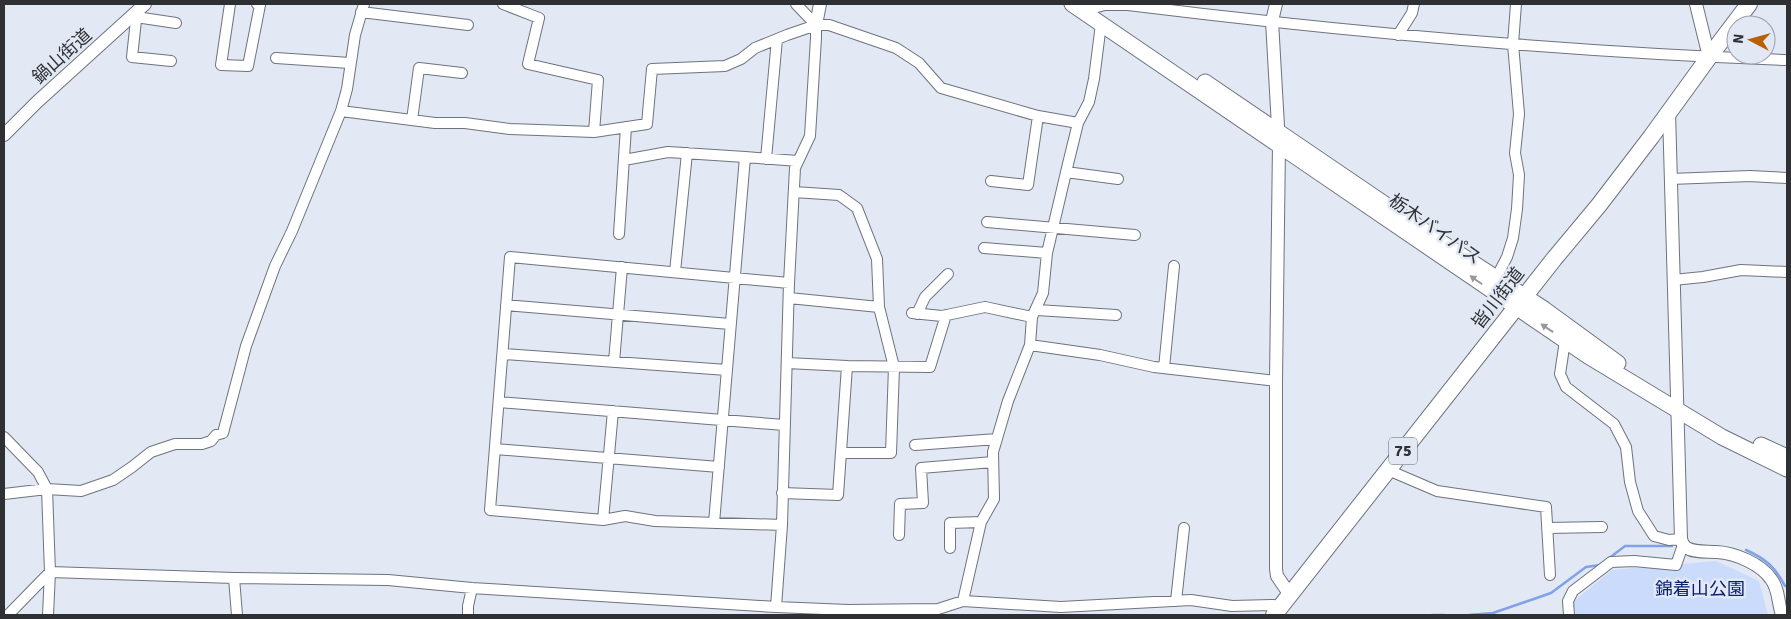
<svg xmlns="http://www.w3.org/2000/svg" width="1791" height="619" viewBox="0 0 1791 619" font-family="Signika,'Noto Sans JP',sans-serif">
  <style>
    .green { fill: #cbdbfc }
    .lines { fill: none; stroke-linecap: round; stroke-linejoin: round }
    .stream { stroke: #81a2eb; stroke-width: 2.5 }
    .minor-casing { stroke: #6e737d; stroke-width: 12 }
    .tertiary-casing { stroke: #6e737d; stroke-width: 14 }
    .secondary-casing { stroke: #6e737d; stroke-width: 17 }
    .primary-casing { stroke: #6e737d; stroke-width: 18 }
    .minor { stroke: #fff; stroke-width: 10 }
    .tertiary { stroke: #fff; stroke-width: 12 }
    .secondary { stroke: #fff; stroke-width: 15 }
    .primary { stroke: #fff; stroke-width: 16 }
    .oneway { fill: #96989a }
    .labels { text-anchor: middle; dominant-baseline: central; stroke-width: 5; stroke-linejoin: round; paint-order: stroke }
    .shield { fill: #e2e8f4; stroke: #64676e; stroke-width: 1 }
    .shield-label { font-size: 16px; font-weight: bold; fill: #2e3034 }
    .street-label { font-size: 18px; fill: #2e3034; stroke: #e2e8f4 }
    .park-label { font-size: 18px; fill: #092072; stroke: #e2e8f4 }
  </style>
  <rect width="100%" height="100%" fill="#e2e8f4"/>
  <path class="green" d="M1716,561L1759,581L1768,615H1576L1573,602L1612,570Z"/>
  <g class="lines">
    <path class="stream" d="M1746,550C1766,559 1775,567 1785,586H1787
      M1608,559L1625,546H1672
      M1432,615H1444
      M1469,615L1493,613L1551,593L1586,567L1600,565"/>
    <g class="minor-casing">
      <path id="minor" d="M230,4L221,65L248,66L260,5L257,4
        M503,4L539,18L528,64L598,80L594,132
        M137,11L132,57L171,61
        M1082,11L1105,5H1128C1347,32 1567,52 1787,60
        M361,12L468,25
        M136,17L176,23
        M1398,35L1412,13L1414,4
        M276,58L350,63
        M341,111L435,123H465L510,129L594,132L647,124L652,69L725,66L741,59L755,48L787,35L816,25H829L896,48L919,63L941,88L1038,116L1078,123
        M412,120L419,68L462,73
        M766,159L777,39
        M624,160L668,152L745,157
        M1066,172L1118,179
        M1670,179L1750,176L1787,178
        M991,181L1028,185L1038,116
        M794,192L839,195L857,208L877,259L879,307L894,367L891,453H841
        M987,222L1135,235
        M619,234L626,127
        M984,248L1047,253
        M675,272L687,153
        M1496,278L1507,257L1513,238L1517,209L1519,175L1515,153L1519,114L1513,44L1516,4
        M1673,280L1703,277L1741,270L1787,272
        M789,298L879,307
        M506,305L730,324
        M1037,310L1116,315
        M912,313L942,316L985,307L1032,317
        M917,314L925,297L948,274
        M1565,341L1560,374L1566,387L1614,424L1626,447L1630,482L1638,511L1654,536L1669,540L1681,539
        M1030,345L1100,355L1154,367L1276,381
        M503,354L727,370
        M614,362L622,267
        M847,366L930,367L946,315
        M1164,368L1174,266
        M499,402L784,425
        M4,437L38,472L47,489L50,572L48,615
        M915,445L997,439
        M495,449L719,467
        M1388,470L1437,491L1546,507L1550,575
        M782,493L838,495L847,366L787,363
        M4,494L47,489L81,491L113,480L132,467L151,452L175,444H202L211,441L216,435L223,433L246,346L275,266L292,231L341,111L347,89L355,35L364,4
        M603,520L613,411
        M714,523L745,157L798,161
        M782,525L655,521L625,516L603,520L490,510L510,257L789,283
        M1547,528L1602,527
        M899,535L900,504L923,503L921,468L993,462
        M950,548V523L981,522
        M234,578L237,615
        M963,601L981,522L994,499L993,452L1008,401L1030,345L1032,317L1043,293L1047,253L1068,164L1078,123L1089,102L1094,79L1101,24
        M1176,601L1184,528
        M776,607L782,525L789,283L795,168L810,136L816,38V25L796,4
        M8,615L50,572L234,578L388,580L472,588L776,607L848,610L938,609L963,601L1061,607L1191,600L1232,606L1274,605L1278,610
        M468,615V606L472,588
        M1569,615L1568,601L1573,591L1611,562L1634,561L1676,565L1683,545"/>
    </g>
    <g class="tertiary-casing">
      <path id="tertiary" d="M1276,4L1272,21L1279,144L1276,381V569L1277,576L1290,595
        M1696,4L1709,57
        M816,25L820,4
        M1669,112L1681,539C1682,543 1683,546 1687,548C1695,553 1708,551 1717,552C1735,553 1761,564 1771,579C1779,589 1778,604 1782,615
        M4,135L37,102L145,4"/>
    </g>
    <g class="secondary-casing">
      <path id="secondary" d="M1072,4L1588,356L1722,437L1787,469
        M1205,82L1433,237L1544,309L1618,363
        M1761,445L1787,457"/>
    </g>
    <g class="primary-casing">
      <path id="primary" d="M1274,615L1554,259L1599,205L1651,137L1709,57L1749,4"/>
    </g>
    <use href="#minor" class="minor"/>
    <use href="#tertiary" class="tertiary"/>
    <use href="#secondary" class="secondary"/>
    <use href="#primary" class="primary"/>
  </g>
  <defs><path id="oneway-solid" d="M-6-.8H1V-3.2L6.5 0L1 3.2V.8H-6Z" transform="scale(1.25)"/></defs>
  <g class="oneway">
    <use href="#oneway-solid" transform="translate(1476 280) rotate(-145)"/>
    <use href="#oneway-solid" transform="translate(1547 328) rotate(-146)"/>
  </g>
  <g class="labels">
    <rect class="shield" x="1389" y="437.5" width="28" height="27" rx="4"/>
    <g class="shield-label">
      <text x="1403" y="451">75</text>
    </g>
    <g class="street-label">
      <text transform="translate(62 56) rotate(-42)">鍋山街道</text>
      <text transform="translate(1435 229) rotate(35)">栃木バイパス</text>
      <text transform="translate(1498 298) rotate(-52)">皆川街道</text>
    </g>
    <g class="park-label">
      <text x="1700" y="589">錦着山公園</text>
    </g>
  </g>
  <rect width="1791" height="619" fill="none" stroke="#2e3034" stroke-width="10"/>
  <g transform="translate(1751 40) rotate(276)"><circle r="24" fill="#e2e8f4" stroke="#9a9ea7"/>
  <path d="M0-4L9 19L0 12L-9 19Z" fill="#bb6002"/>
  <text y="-8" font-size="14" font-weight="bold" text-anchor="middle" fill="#2e3034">N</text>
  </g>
</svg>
